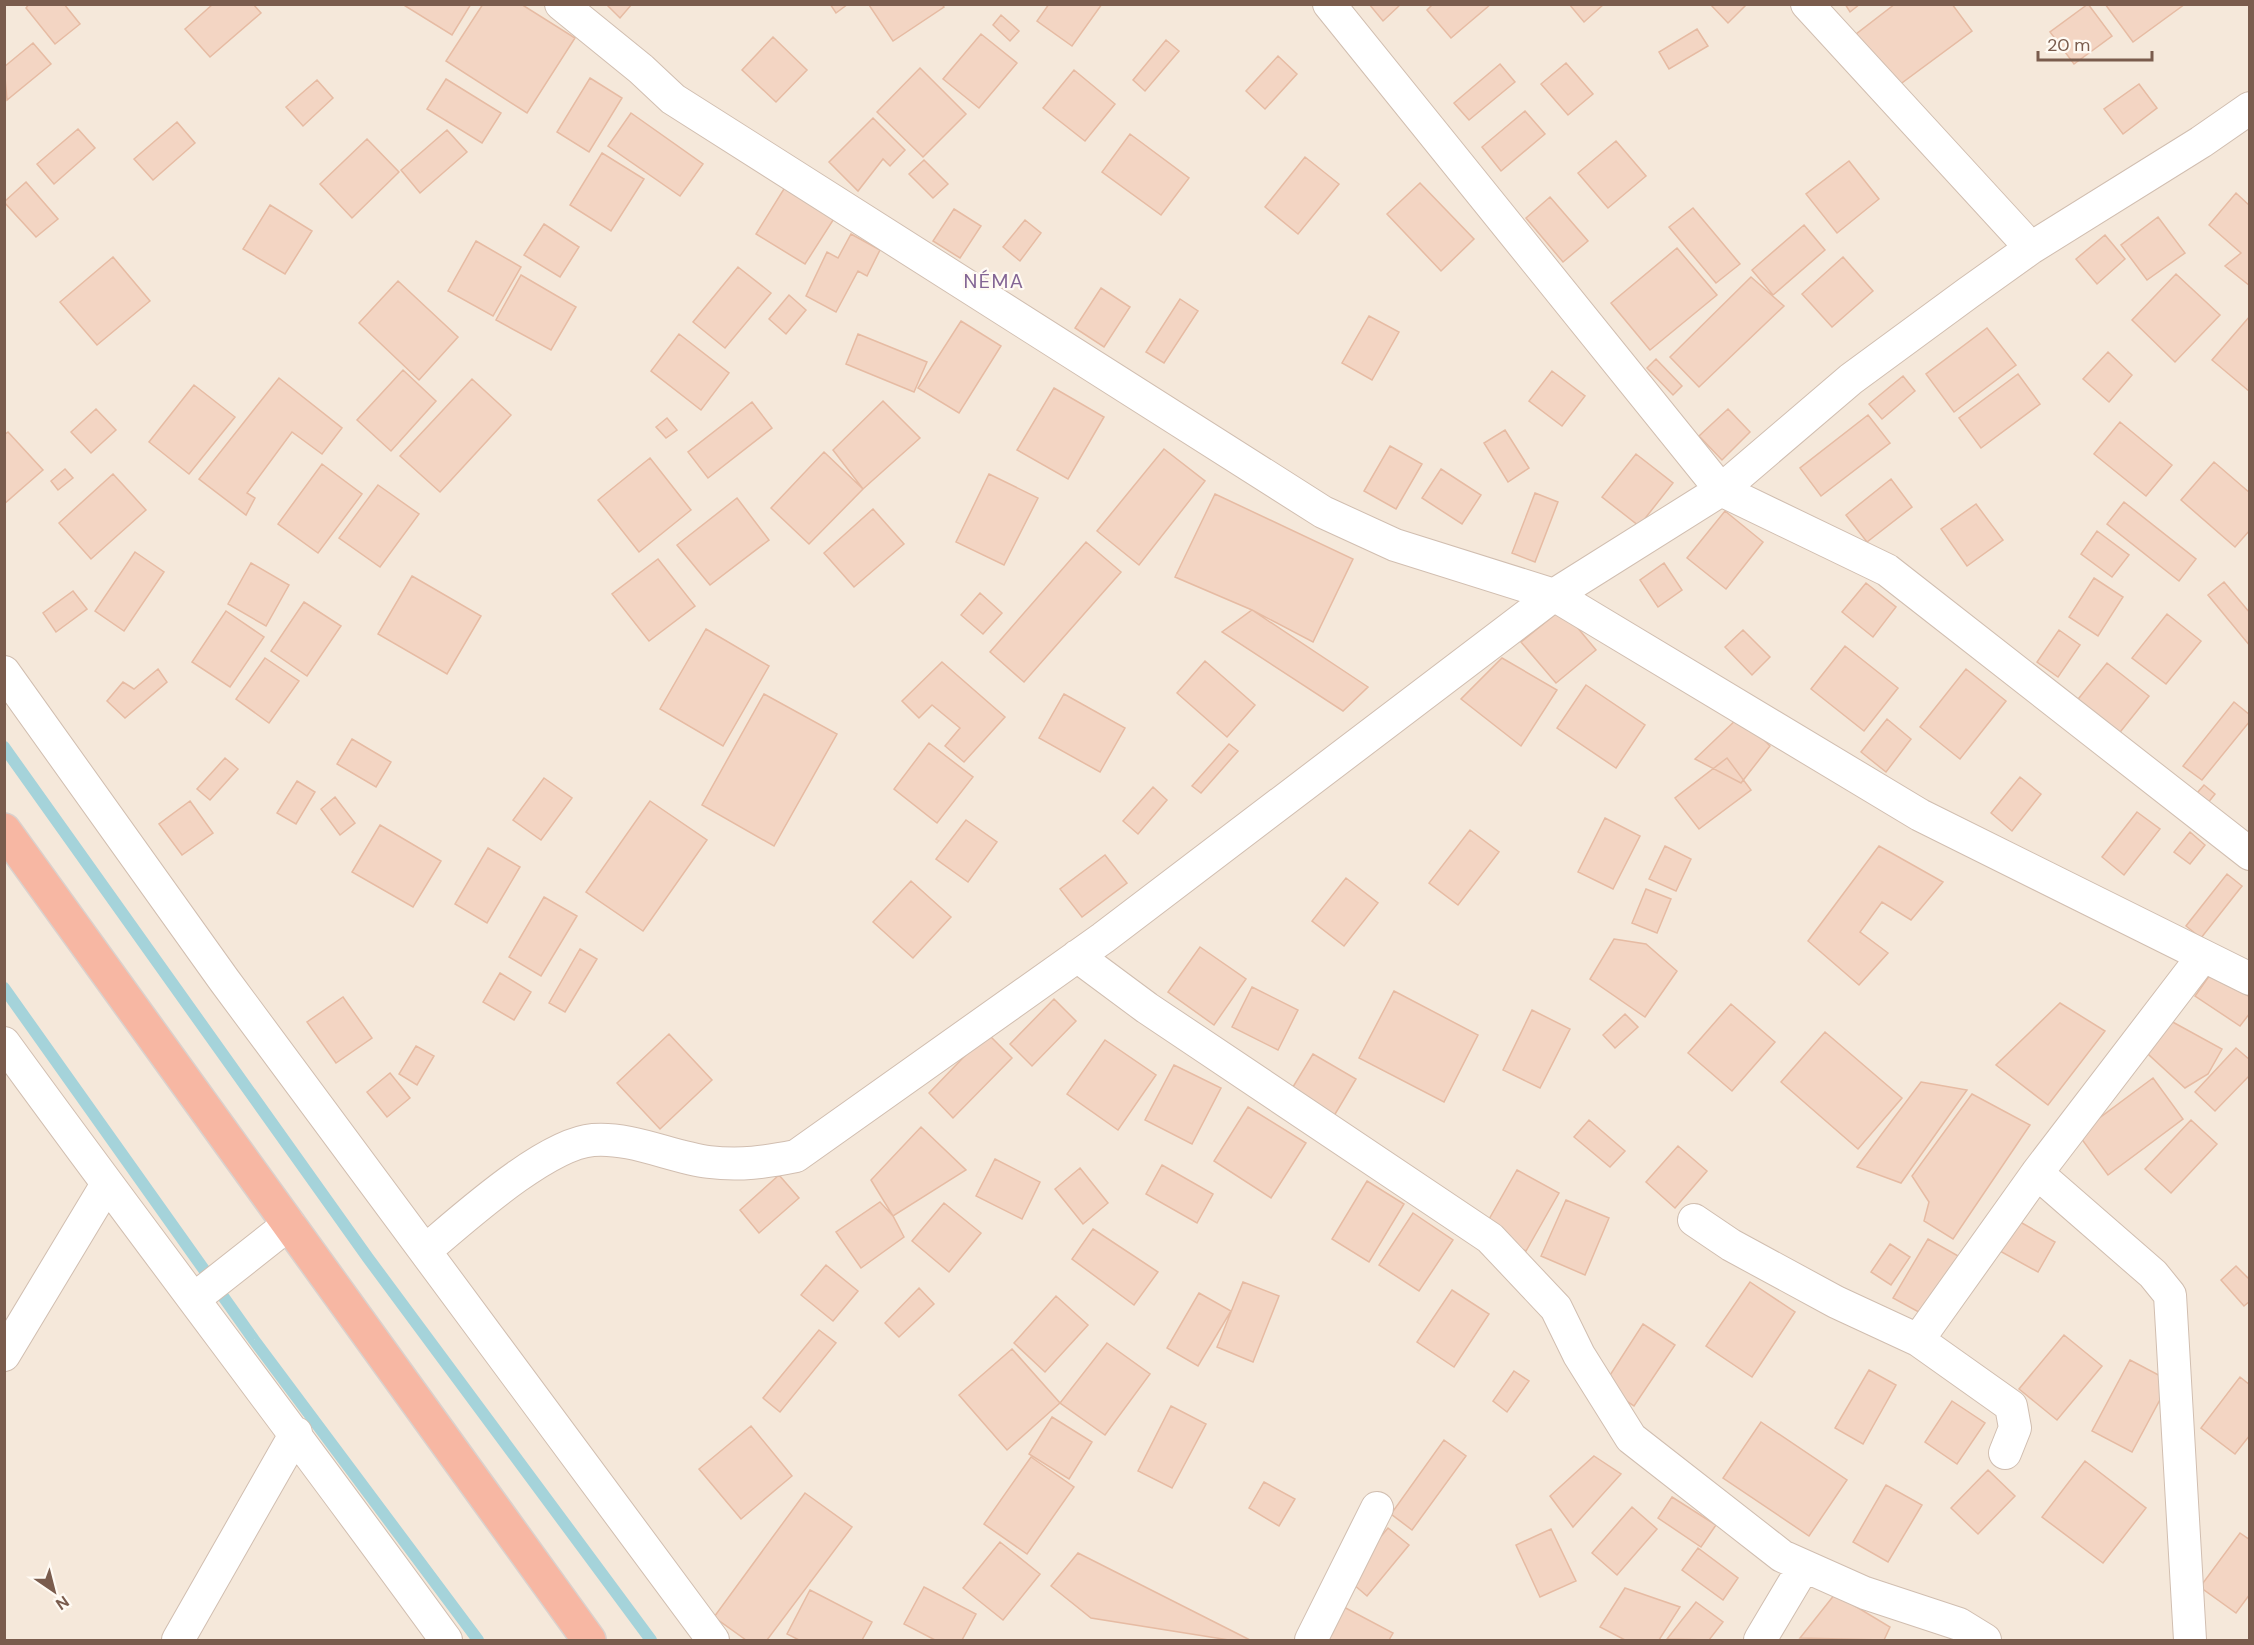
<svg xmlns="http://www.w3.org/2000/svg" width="2254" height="1645" viewBox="0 0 2254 1645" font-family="'DM Sans',sans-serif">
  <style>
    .residential { fill: #f5e8da }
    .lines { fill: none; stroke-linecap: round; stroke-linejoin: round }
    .stream { stroke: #a5d3da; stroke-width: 12 }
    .building { fill: #f3d5c3; stroke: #e6bba3; stroke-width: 1.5 }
    .street-casing { stroke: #d1beb0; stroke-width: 34 }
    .highway-casing { stroke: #dad1cd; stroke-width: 36 }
    .street { stroke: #fff; stroke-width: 32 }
    .highway { stroke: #f7b7a3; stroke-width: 33 }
    .labels { text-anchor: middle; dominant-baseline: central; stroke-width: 4.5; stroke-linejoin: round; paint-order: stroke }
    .neighbourhood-label { font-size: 20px; letter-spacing: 1.5px; fill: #846695; stroke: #fffaf3 }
  </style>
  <rect width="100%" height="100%" fill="#fdf6ec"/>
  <path class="residential" d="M5,5H2249V1640H5Z"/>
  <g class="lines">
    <path class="stream" d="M4,747L368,1258L651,1640
      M4,988L254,1340L478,1640"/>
  </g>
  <path class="building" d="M29,4H64L80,24L55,44L26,8Z
    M213,4H253L261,13L210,57L185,29Z
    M402,4H471L452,35Z
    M483,4H521L575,38L527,113L446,61Z
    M606,4H632L620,18Z
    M830,4H848L836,13Z
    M942,4L944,7L893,41L869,5Z
    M1049,4H1102L1072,46L1037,21Z
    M1369,4H1401L1383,21Z
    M1433,4H1491L1451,38L1427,10Z
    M1569,4H1604L1584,22Z
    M1710,4H1747L1728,23Z
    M1845,4H1860L1850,12Z
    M1895,4H1952L1972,31L1891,91L1851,38Z
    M2088,4L2112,36L2074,64L2050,32Z
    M2105,4H2185L2133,42Z
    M1001,15L1019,31L1010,41L993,25Z
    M1697,29L1708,46L1669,69L1659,52Z
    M981,34L1017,63L979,108L943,79Z
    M773,37L807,70L776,102L742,70Z
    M1166,40L1179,51L1145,91L1133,80Z
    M33,43L51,64L7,100L4,67Z
    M1278,56L1297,74L1265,109L1246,91Z
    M1566,63L1593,94L1568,115L1541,84Z
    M1500,64L1515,82L1469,120L1454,103Z
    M920,68L966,114L923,157L877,112Z
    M1074,70L1115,104L1085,141L1043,108Z
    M590,78L622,98L589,152L557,132Z
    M446,79L501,113L482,143L427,109Z
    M317,80L333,98L303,126L286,107Z
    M2139,84L2157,108L2123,134L2104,109Z
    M1525,111L1545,134L1501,171L1482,147Z
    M631,113L703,164L680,196L608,146Z
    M873,118L905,150L890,166L883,159L858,191L829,162Z
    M177,122L195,143L153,180L134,159Z
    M78,129L95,148L54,184L37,164Z
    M447,130L467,152L420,193L401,170Z
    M1130,134L1189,178L1161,215L1102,172Z
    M367,139L399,172L352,218L320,184Z
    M1616,141L1646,176L1608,208L1578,173Z
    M602,153L644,179L611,231L570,205Z
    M1305,157L1339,184L1298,234L1265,207Z
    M924,160L948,184L933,198L909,174Z
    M1849,161L1879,199L1837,233L1806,194Z
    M26,182L58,219L36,237L4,202Z
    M1420,183L1474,239L1441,271L1387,214Z
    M787,184L837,214L805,264L756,234Z
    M2236,193L2250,206V286L2225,266L2241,253L2209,225Z
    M1550,197L1588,241L1563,262L1526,218Z
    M270,205L312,231L285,274L243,249Z
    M1693,208L1740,264L1716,283L1669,227Z
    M954,209L981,226L960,258L933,241Z
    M2158,217L2185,253L2147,280L2121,245Z
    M1025,220L1041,233L1020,261L1003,247Z
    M544,224L579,247L560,277L524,255Z
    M1804,225L1825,250L1773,295L1752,270Z
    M851,234L880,250L867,276L858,271L836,312L806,296L827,252L838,258Z
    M2105,235L2125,259L2097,284L2076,259Z
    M476,241L521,267L493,316L448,291Z
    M1677,248L1717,295L1650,350L1611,303Z
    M113,257L150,301L97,345L60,302Z
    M1843,257L1873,291L1832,327L1802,294Z
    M738,267L771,293L725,348L693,322Z
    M2176,274L2220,315L2175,362L2132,320Z
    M521,275L576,307L551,350L496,320Z
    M1751,277L1784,306L1699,387L1670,357Z
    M398,281L458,337L419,380L359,323Z
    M1101,288L1130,307L1104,347L1075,328Z
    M789,295L806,310L786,334L769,319Z
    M1180,299L1198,311L1164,363L1146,352Z
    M1369,316L1399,332L1372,380L1342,363Z
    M2250,316V392L2212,360Z
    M961,321L1001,346L959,413L918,388Z
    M1987,328L2016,365L1954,412L1926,374Z
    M679,334L729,373L701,410L651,371Z
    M858,334L927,362L914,392L846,364Z
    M2108,352L2132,375L2109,402L2083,379Z
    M1656,359L1682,386L1673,395L1647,368Z
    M403,370L436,401L391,451L357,420Z
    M1552,371L1585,396L1562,426L1529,401Z
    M2018,374L2040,404L1981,448L1959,418Z
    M1903,376L1915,391L1882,419L1869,404Z
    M279,378L342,428L322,454L292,432L247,493L255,498L246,515L199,479Z
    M472,379L511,415L440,492L400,456Z
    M194,385L235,417L189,474L149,442Z
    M1054,388L1104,417L1068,479L1017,450Z
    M883,401L920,438L863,489L833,450Z
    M752,402L772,428L708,478L688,452Z
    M96,409L116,430L91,453L71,432Z
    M1728,409L1750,432L1722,460L1699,436Z
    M1868,415L1890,443L1821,496L1800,468Z
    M667,418L677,430L666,438L656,427Z
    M2120,422L2172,465L2146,496L2094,454Z
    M1505,430L1529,468L1508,482L1484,443Z
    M8,432L43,470L4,504V435Z
    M1390,446L1422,464L1396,509L1364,491Z
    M1164,449L1205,481L1139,565L1097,531Z
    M824,452L863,489L809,544L771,508Z
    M1636,454L1673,483L1639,526L1602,497Z
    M650,458L691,510L639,552L598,500Z
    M2214,462L2250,493V530L2235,547L2181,500Z
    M322,464L362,494L318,553L278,524Z
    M65,469L73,478L58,490L51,481Z
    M1441,469L1481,495L1462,524L1422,498Z
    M113,474L146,510L91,559L59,523Z
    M989,474L1038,498L1004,565L956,542Z
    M1891,479L1912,507L1867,542L1846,515Z
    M378,485L419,514L380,567L339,538Z
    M1535,493L1558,502L1535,562L1512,553Z
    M1215,494L1353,559L1313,642L1252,610L1175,577Z
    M737,498L769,540L710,585L677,545Z
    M2124,502L2196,559L2179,581L2107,524Z
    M1976,504L2003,540L1967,566L1941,529Z
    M873,509L904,544L854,587L824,553Z
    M1725,511L1763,542L1726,589L1687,558Z
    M2097,531L2129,555L2112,577L2081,554Z
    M1086,542L1121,572L1024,682L990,652Z
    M135,552L164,572L124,631L95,611Z
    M658,559L695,606L649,641L612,594Z
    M251,563L289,585L266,626L228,604Z
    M1664,563L1682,590L1658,607L1640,580Z
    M412,576L481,616L447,674L378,634Z
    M2094,578L2123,597L2098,636L2069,617Z
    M2224,582L2250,613V646L2208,595Z
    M1866,583L1896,607L1873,637L1842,612Z
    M73,591L87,609L56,632L43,613Z
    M980,593L1002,613L983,634L961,615Z
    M304,602L341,626L307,676L271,651Z
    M1562,609L1596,650L1556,683L1521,642Z
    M1252,610L1368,687L1343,711L1222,632Z
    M226,611L264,637L230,687L192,662Z
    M2167,614L2201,641L2166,684L2132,658Z
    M706,629L769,666L723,746L660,709Z
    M1743,630L1770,657L1752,675L1725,647Z
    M2059,630L2080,645L2058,677L2037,662Z
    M1845,646L1898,688L1864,731L1811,689Z
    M265,658L299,681L269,723L236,699Z
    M1502,658L1557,690L1521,746L1461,699Z
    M1205,661L1255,705L1227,737L1177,693Z
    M942,662L1005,717L964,762L945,746L960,728L932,705L919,718L902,701Z
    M2107,663L2149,696L2117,736L2075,703Z
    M158,669L167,682L125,718L107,701L123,682L134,689Z
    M1966,669L2006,701L1960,759L1920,727Z
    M1586,685L1645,725L1616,768L1557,728Z
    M764,694L837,734L774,846L702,805Z
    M1064,694L1125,728L1100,772L1039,738Z
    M2234,702L2250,715V721L2202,780L2183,766Z
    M1740,716L1770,746L1741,783L1695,759Z
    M1887,719L1911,739L1886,772L1861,752Z
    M352,739L391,762L376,787L337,764Z
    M929,743L973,777L937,823L894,789Z
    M1229,744L1238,751L1201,793L1192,786Z
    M225,758L238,769L210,800L197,789Z
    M1727,758L1751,790L1699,829L1675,798Z
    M2020,777L2041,794L2012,831L1991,813Z
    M544,778L572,798L541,840L513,820Z
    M297,781L315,792L296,824L277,813Z
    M2204,785L2215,794L2203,809L2191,800Z
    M1153,787L1167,800L1138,834L1123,821Z
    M335,797L355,823L340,835L321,809Z
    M190,801L213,833L182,855L159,824Z
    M650,801L707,840L643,931L586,892Z
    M2137,812L2160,829L2124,875L2102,857Z
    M1605,818L1640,836L1613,889L1578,872Z
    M966,820L997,842L968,882L936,859Z
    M380,825L441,861L413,907L352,872Z
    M1470,830L1499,852L1458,905L1429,883Z
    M2190,832L2205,845L2190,864L2174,852Z
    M1665,846L1691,859L1676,891L1649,879Z
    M1879,846L1943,882L1911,920L1882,902L1860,932L1888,953L1859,985L1808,941Z
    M488,848L520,867L487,923L455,904Z
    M1105,855L1127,883L1082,917L1060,889Z
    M2227,874L2242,886L2201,938L2186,926Z
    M1346,878L1378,903L1344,946L1312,921Z
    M911,881L951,917L913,958L873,922Z
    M1646,889L1671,899L1657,933L1632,923Z
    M544,897L577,916L541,976L509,957Z
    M1614,939L1646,944L1677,971L1645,1017L1590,979Z
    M1200,947L1246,979L1214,1025L1168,992Z
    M580,949L597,959L565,1012L549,1003Z
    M2212,972L2250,997V1013L2240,1026L2195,996Z
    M500,973L531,992L514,1020L483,1002Z
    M1252,987L1298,1010L1278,1050L1232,1027Z
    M1394,991L1478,1035L1444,1102L1359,1058Z
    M343,997L372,1038L336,1063L307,1022Z
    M1054,999L1076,1021L1032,1066L1010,1044Z
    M2060,1003L2105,1031L2048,1105L1996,1065Z
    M1731,1004L1775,1042L1732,1091L1688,1053Z
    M1532,1010L1570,1029L1540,1088L1503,1070Z
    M1625,1014L1638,1027L1615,1048L1603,1035Z
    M2169,1020L2222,1049L2208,1074L2185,1088L2148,1054Z
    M1825,1032L1902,1098L1858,1149L1781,1082Z
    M987,1033L1012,1058L953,1118L929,1093Z
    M669,1034L712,1080L660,1129L617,1083Z
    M1105,1040L1156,1075L1118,1130L1067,1094Z
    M416,1046L434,1056L417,1085L399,1074Z
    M2236,1048L2250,1060V1075L2215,1111L2195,1092Z
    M1313,1054L1356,1079L1328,1126L1285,1100Z
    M1174,1065L1221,1088L1192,1144L1145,1120Z
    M390,1073L410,1098L387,1117L367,1092Z
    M2153,1078L2183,1119L2108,1175L2078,1134Z
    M1921,1082L1967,1090L1901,1183L1857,1167Z
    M1972,1094L2030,1125L1953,1239L1924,1221L1929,1202L1912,1176Z
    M1248,1107L1306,1143L1271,1198L1214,1161Z
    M1589,1120L1625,1151L1610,1167L1574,1137Z
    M2191,1120L2217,1144L2171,1193L2145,1169Z
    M921,1127L966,1170L893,1216L871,1180Z
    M1678,1146L1707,1171L1675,1208L1646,1182Z
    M995,1159L1040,1182L1022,1219L976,1196Z
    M1162,1165L1213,1194L1197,1223L1146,1194Z
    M1080,1168L1108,1203L1083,1224L1055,1189Z
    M1517,1170L1559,1193L1526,1251L1484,1228Z
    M779,1175L799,1198L759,1233L740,1210Z
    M1367,1181L1404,1204L1369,1262L1332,1239Z
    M1566,1200L1609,1218L1585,1275L1541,1256Z
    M880,1202L893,1216L904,1237L861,1268L836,1232Z
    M944,1203L981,1233L949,1272L912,1241Z
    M1413,1213L1453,1240L1419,1291L1379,1265Z
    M2015,1219L2055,1242L2038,1272L1998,1250Z
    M1093,1229L1158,1272L1134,1305L1072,1259Z
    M1928,1239L1960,1257L1926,1316L1893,1298Z
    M1890,1244L1910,1257L1891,1285L1871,1272Z
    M826,1265L858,1291L833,1321L801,1295Z
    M2236,1266L2250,1280V1301L2244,1306L2221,1280Z
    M1243,1282L1279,1296L1253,1362L1217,1347Z
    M1750,1282L1795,1312L1752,1377L1706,1346Z
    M919,1288L934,1304L899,1337L885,1323Z
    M1452,1290L1489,1314L1454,1367L1417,1342Z
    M1199,1293L1231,1311L1198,1366L1167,1348Z
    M1056,1296L1088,1325L1045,1372L1014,1343Z
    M1643,1324L1675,1345L1634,1406L1603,1386Z
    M819,1330L836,1343L780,1412L763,1398Z
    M2064,1335L2102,1366L2057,1420L2019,1389Z
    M1107,1343L1150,1374L1105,1435L1060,1403Z
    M1012,1349L1060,1403L1007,1450L959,1395Z
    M2130,1360L2170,1381L2132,1452L2092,1431Z
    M1869,1370L1896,1385L1863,1444L1835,1428Z
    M1514,1371L1529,1381L1507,1412L1493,1401Z
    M2240,1377L2250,1385V1435L2235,1454L2201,1428Z
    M1952,1401L1985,1423L1957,1464L1925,1442Z
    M1171,1406L1206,1424L1172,1488L1138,1471Z
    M1052,1417L1092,1442L1069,1479L1029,1454Z
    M1761,1422L1847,1480L1809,1536L1723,1478Z
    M751,1426L792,1476L741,1519L699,1469Z
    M1444,1440L1466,1456L1412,1530L1391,1514Z
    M1594,1456L1621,1474L1573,1527L1550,1496Z
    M1031,1457L1074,1487L1027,1554L984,1524Z
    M2085,1461L2146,1508L2103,1563L2042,1517Z
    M1988,1470L2015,1496L1978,1534L1951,1508Z
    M1264,1482L1295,1499L1279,1526L1249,1508Z
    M1886,1485L1922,1505L1888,1562L1853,1542Z
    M805,1493L852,1527L767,1640H746L714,1617Z
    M1672,1497L1716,1525L1701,1547L1658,1518Z
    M1632,1507L1657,1529L1617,1575L1592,1553Z
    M1388,1528L1409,1545L1367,1596L1346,1578Z
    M1551,1529L1576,1581L1540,1597L1516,1545Z
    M2240,1533L2250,1540V1594L2236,1613L2200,1587Z
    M1000,1542L1040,1574L1003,1620L963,1588Z
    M1698,1548L1738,1578L1723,1600L1682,1570Z
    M1078,1553L1250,1640H1229L1091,1618L1051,1586Z
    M924,1587L976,1614L962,1640H935L904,1624Z
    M1625,1588L1680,1607L1659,1640H1625L1600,1627Z
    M810,1590L872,1622L862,1640H799L787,1634Z
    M1835,1594L1890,1627L1884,1640L1800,1638Z
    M1696,1602L1723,1622L1709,1640L1667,1639Z
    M1340,1605L1393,1633L1389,1640H1322Z"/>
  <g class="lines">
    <g class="street-casing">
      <path id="street" d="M561,4L641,69L673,99L1323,512L1395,545L1554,595L1920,815L2250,979
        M1329,4L1721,490L1887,570L2250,854
        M1807,4L2031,248
        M4,672L224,980L713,1640
        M1077,956L1147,1008L1490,1238L1556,1308L1579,1355L1631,1438L1782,1556L1865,1593L1959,1624L1985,1640
        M4,1043C150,1244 301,1440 446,1640
        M2037,1173L2153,1274L2170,1295L2190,1640
        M1694,1220L1731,1245L1836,1302L1918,1340L2011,1406L2015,1428L2005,1453
        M426,1250C463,1219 545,1144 593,1140C632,1137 671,1157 709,1162C740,1166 766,1162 796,1156L1103,938L1554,595L1721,490L1851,379L1968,293L2031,248L2201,142L2250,108
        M194,1299L289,1224
        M1918,1340L2037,1173L2203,956
        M4,1355L107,1184
        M178,1640L296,1433
        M1311,1640L1377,1508
        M1760,1640L1804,1566"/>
    </g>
    <g class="highway-casing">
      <path id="highway" d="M4,830L589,1640"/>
    </g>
    <use href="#street" class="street"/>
    <use href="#highway" class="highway"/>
  </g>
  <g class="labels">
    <g class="neighbourhood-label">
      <text x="994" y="281">NÉMA</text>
    </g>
  </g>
  <rect width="2254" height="1645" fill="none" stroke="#7a5c4d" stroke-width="12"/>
  <g transform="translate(54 1591) rotate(145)" stroke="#fffaf3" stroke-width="4.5" paint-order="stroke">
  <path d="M0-4.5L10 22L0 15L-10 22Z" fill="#7a5c4d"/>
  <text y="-9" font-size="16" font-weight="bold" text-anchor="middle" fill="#7a5c4d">N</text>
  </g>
  <path d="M2038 51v9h114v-9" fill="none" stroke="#7a5c4d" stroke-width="3"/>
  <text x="2047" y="51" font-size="18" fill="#7a5c4d" stroke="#fffaf3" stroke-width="4.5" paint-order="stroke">20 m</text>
</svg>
